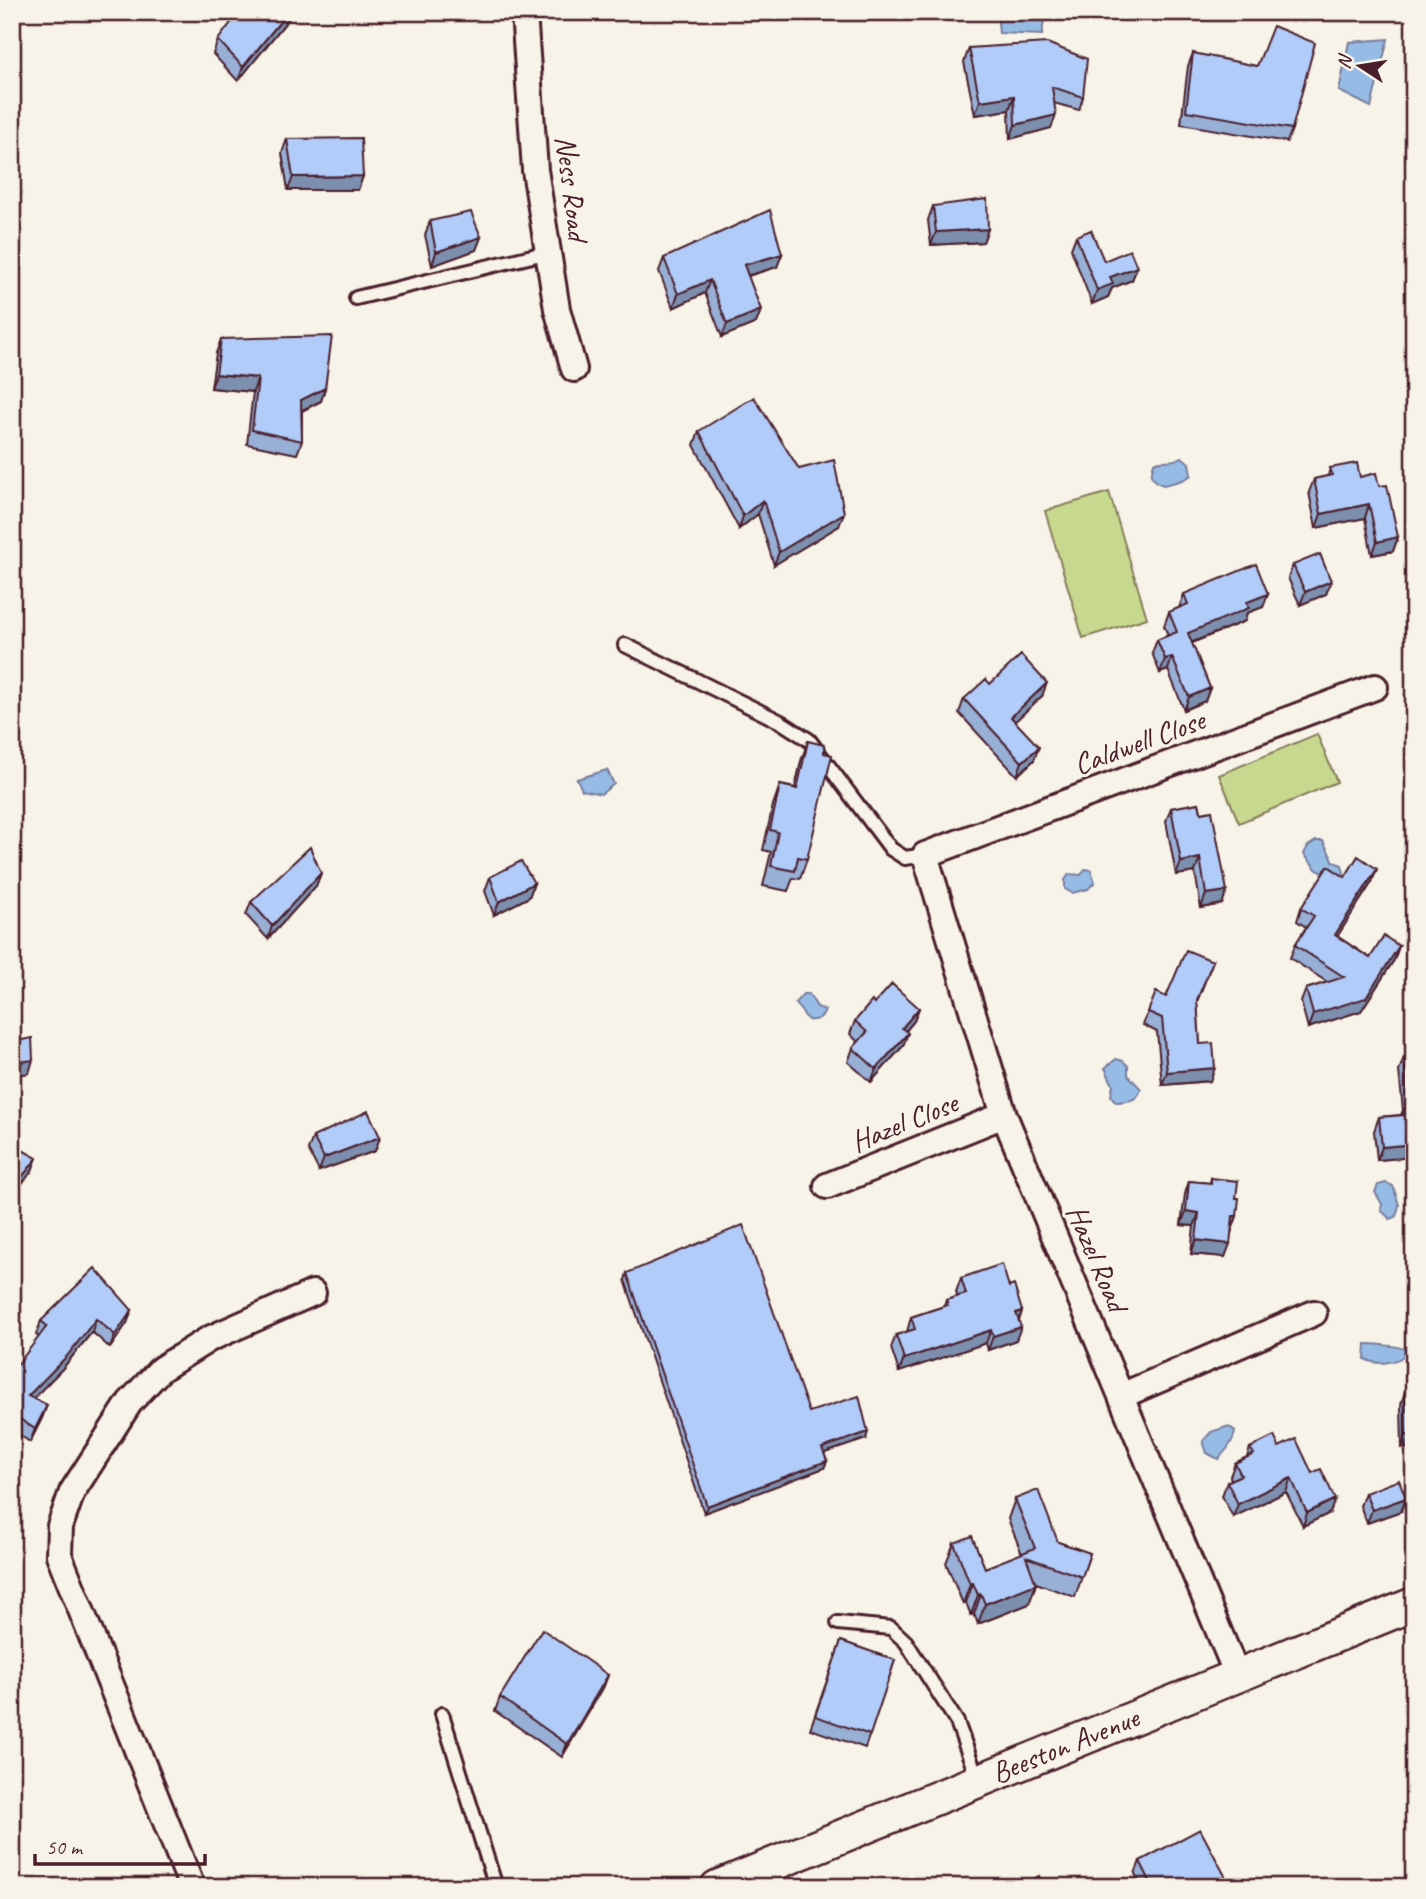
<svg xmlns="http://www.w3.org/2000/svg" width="1426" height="1899" viewBox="0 0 1426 1899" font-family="Caveat,sans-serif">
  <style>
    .green { fill: #c7d98e; stroke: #887c5c; stroke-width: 2 }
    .water { fill: #96bce5; stroke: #787d9b; stroke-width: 2 }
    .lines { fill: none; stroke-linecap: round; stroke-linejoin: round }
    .service-casing { stroke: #4a1f2b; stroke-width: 18 }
    .minor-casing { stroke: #4a1f2b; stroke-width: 30 }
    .tertiary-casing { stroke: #4a1f2b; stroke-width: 37 }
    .service { stroke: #f7f3e8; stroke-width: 12 }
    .minor { stroke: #f7f3e8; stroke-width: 24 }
    .tertiary { stroke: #f7f3e8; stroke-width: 32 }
    .wall { fill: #98afd6; stroke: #4a1f2b; stroke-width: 2 }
    .shaded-wall { fill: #7c8fae; stroke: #4a1f2b; stroke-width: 2 }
    .building { fill: #b1ccf9; stroke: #4a1f2b; stroke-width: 2 }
    .labels { text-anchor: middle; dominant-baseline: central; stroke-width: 6; stroke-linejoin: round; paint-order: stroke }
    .street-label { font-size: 30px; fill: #4a1f2b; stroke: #f7f3e8 }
  </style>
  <rect width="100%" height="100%" fill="#f7f3e8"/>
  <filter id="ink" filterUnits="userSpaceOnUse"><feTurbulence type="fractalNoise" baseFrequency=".0143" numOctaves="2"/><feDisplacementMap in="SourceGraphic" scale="14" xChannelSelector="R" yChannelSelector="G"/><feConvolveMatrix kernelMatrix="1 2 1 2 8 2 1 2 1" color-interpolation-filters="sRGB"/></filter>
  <g filter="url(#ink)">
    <path class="green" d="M1109,492L1147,618L1083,638L1045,511Z
      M1317,734L1337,782L1239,823L1219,775Z"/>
    <path class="water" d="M997,12H1045L1042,35L999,33Z
      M1388,39L1371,107L1339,91L1349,42Z
      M1182,457L1189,463L1191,475C1185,481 1171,483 1163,485L1156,482L1151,475L1154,463C1164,458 1170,464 1182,457Z
      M607,770L614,784L601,794L582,790L577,779Z
      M1316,841H1323L1334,862L1342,865L1344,873L1339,879L1317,870L1304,854L1308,846Z
      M1085,869L1091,870L1095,882L1088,889L1072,893L1065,889V880L1069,874L1081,875Z
      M803,994H809L817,1007L825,1010C823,1018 816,1021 808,1020L795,1003Z
      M1116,1059L1123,1061L1128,1066V1075L1141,1089C1137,1102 1128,1101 1116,1102L1111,1096L1113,1085L1105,1068Z
      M1386,1183L1393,1186L1399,1205L1396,1217L1390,1219L1381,1210L1382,1204L1375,1192L1378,1185Z
      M1366,1344C1374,1344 1399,1346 1404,1349L1405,1354C1397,1364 1376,1365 1365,1359Z
      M1226,1427L1231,1428L1235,1431C1234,1442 1225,1452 1218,1459L1207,1453L1203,1441L1211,1432Z"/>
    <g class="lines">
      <g class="service-casing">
        <path id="service" d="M356,298L549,252
          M625,645L781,722L809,740L891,849L905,858L925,855
          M838,1623L891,1628L906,1642L957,1722L978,1780
          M442,1714L496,1887"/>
      </g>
      <g class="minor-casing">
        <path id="minor" d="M524,12L535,170L557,309L574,369
          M827,1186L1004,1115
          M1121,1396L1314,1313
          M1237,1675L1004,1115L925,855L1375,687
          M192,1887L59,1555L60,1526L72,1492L130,1402L161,1369L209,1339L313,1293"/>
      </g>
      <g class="tertiary-casing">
        <path id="tertiary" d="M717,1887L1414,1604"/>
      </g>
      <use href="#service" class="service"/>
      <use href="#minor" class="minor"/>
      <use href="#tertiary" class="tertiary"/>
    </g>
    <path class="wall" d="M294,12L238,81L213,54L218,40Z
      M969,48L1083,97L1079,110L1054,103L1051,128L1010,139L1009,110L975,115L964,62Z
      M1193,53L1292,129L1287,142L1181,124L1188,66Z
      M287,139L363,176L358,190H288L282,153Z
      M933,206L988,229L983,242L931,245L928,220Z
      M430,221L481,237L476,250L432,266L425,235Z
      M1076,236L1104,261L1137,267L1132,280L1112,288L1108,297L1092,304L1071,249Z
      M782,254L777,267L748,276L761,310L756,323L722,337L705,293L673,308L659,271L664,258Z
      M221,339L325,388L321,401L302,411V441L297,454L247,444L253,392L211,388L216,353Z
      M699,431L799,469L839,526L774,565L758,514L739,529L694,445Z
      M1330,468L1360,477L1379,486L1398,537L1393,551L1372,555L1365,518L1316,528L1309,492L1314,479L1328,476Z
      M1293,565L1331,581L1326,594L1300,605L1288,578Z
      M1184,594H1268L1263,607L1247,613L1245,621L1192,643L1210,688L1205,701L1184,710L1168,670L1160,673L1152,653L1157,640L1168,635L1164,626L1169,612L1179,608Z
      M1042,696L1015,721L1034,760L1017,776L959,713L964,699Z
      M808,741L807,859L800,879L793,878L788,891L763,886L771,852L763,850L773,805L780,785L795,788L801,761Z
      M1199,803L1222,904L1201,908L1195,872L1176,875L1166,821L1171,808Z
      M321,873L316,886L268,939L246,915L251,902Z
      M490,877L534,883L529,897L494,915L485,891Z
      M1345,877L1372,882L1337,936L1370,958L1399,946L1394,960L1361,1011L1308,1028L1301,1002L1306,989L1327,982L1290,958L1295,945L1306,927L1297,921L1301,908Z
      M1213,961L1197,1002L1200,1044L1210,1081L1162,1085L1157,1032L1143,1025L1148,1012L1166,997Z
      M874,1004L919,1008L914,1021L906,1031L903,1046L871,1082L848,1062L853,1048L858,1042L850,1034L855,1021Z
      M1404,1057L1414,1157L1377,1160L1374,1131L1379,1117L1401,1115L1403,1110L1399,1071Z
      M313,1137H380L375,1151L319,1171L308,1150Z
      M1211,1178L1236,1198L1237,1216L1232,1230L1225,1257L1191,1254L1194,1226L1181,1225L1185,1194L1189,1181L1210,1183Z
      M627,1273L809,1412L866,1439L824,1453L827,1461L824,1468L704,1513L625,1280Z
      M961,1278L1009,1287L1022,1311L1019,1321L1016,1340L988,1350L986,1343L899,1372L891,1348L896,1335L907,1332L911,1317L944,1306L946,1300L958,1297L956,1292Z
      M132,1310L127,1323L110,1348L92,1332L62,1369L33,1398L47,1405L42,1418L30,1442L12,1430V1372L39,1337L36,1335L41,1321Z
      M1405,1391L1414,1448H1402L1401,1405Z
      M1279,1447L1330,1513L1303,1526L1286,1492L1233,1517L1222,1496L1227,1482L1231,1480L1230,1476L1235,1463L1247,1457L1250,1448Z
      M1365,1493L1401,1511L1367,1523L1360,1506Z
      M1015,1499L1058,1542L1090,1553L1075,1597L1036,1583L1029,1604L978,1624L974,1614L971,1615L966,1603L963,1604L946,1563L954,1543L985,1568L1022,1554L1008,1519Z
      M841,1641L895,1660L865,1748L810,1729Z
      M608,1675L603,1688L562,1757L495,1711L500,1697Z
      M1140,1861L1231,1887H1142L1135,1874Z"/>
    <path class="shaded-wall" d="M288,12H294L238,81L243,67Z
      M1014,96L1009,110L975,115L980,101Z
      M1056,115L1051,128L1010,139L1015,125Z
      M363,176L358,190H288L293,177Z
      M988,229L983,242L931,245L936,232Z
      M481,237L476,250L432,266L436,252Z
      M782,254L777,267L739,278L744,265Z
      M1137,267L1132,280L1112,288L1108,297L1092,304L1097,290L1110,277Z
      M710,280L705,293L673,308L678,294Z
      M761,310L756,323L722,337L727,324Z
      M216,374L258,378L253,392L211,388Z
      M325,388L321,401L296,413L301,400Z
      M763,500L758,514L739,529L743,516Z
      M1369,504L1365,518L1316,528L1321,514Z
      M844,513L839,526L774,565L779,552Z
      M1398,537L1393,551L1372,555L1377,542Z
      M1331,581L1326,594L1300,605L1305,592Z
      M1268,594L1263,607L1247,613L1245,621L1183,646L1188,633L1247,602Z
      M1172,657L1168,670L1160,673L1165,659Z
      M1047,683L1042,696L1006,730L1011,717Z
      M1210,688L1205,701L1184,710L1189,697Z
      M1039,747L1034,760L1017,776L1022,762Z
      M1200,858L1195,872L1176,875L1181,862Z
      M1377,869L1372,882L1330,948L1335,935Z
      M321,873L316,886L268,939L272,926Z
      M534,883L529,897L494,915L499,902Z
      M1227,891L1222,904L1201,908L1206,894Z
      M1399,946L1394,960L1361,1011L1308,1028L1313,1014Z
      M919,1008L914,1021L897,1041L902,1028Z
      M908,1033L903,1046L871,1082L876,1069Z
      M33,1060L29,1073L12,1076V1063Z
      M1215,1068L1210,1081L1162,1085L1167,1072Z
      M380,1137L375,1151L319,1171L324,1158Z
      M1414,1144V1157L1377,1160L1382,1147Z
      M37,1158L32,1171L12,1196L13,1188Z
      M1186,1211L1199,1213L1194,1226L1181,1225Z
      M1233,1216H1237L1232,1230Z
      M1196,1240L1230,1244L1225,1257L1191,1254Z
      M132,1310L127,1323L110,1348L115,1335Z
      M1022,1311L1017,1325L1016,1313Z
      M96,1319L92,1332L62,1369L23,1409L28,1396Z
      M1021,1327L1016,1340L988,1350L993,1336Z
      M991,1330L986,1343L899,1372L904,1359Z
      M47,1405L42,1418L30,1442L35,1429Z
      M868,1432L866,1439L819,1455L822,1448Z
      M1406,1435H1414V1448H1402Z
      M827,1461L824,1468L704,1513L707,1506Z
      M1291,1478L1286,1492L1233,1517L1238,1504Z
      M1406,1498L1401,1511L1367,1523L1372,1510Z
      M1335,1499L1330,1513L1303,1526L1307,1513Z
      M973,1583L966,1603L963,1604L970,1584Z
      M1036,1584L1029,1604L978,1624L985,1604Z
      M981,1594L974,1614L971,1615L978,1595Z
      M608,1675L603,1688L562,1757L567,1744Z"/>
    <path class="building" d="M239,12H288L243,67L218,40Z
      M1273,26L1315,43L1292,129L1186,111L1193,53L1257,66Z
      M1047,43L1087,59L1083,97L1052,87L1056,115L1015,125L1014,96L980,101L969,48Z
      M361,138L363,176L293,177L287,139Z
      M987,199L988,229L936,232L933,206Z
      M770,210L782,254L744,265L761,310L727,324L710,280L678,294L664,258Z
      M471,212L481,237L436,252L430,221Z
      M1091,230L1104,261L1130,250L1137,267L1110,277L1113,284L1097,290L1076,236Z
      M332,336L325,388L301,400L302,441L252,430L258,378L216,374L221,339Z
      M754,397L799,469L834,460L844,513L779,552L763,500L743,516L699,431Z
      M1357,463L1360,477L1376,473L1379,486L1387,485L1398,537L1377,542L1369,504L1321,514L1314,479L1332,475L1330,468Z
      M1320,554L1331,581L1305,592L1293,565Z
      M1256,564L1268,594L1247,602L1249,608L1188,633L1210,688L1189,697L1172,657L1165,659L1157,640L1177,632L1169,612L1188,604L1184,594Z
      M1021,655L1047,683L1011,717L1039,747L1022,762L964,699L986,679L990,684Z
      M808,741L824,745V753L832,755L807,859L798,857L795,871L771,866L778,832L770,830L780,785L797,789Z
      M1199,803L1201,813L1212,811L1227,891L1206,894L1200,858L1181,862L1171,808Z
      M310,847L321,873L272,926L251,902Z
      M1358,856L1377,869L1335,935L1370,958L1384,936L1399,946L1366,998L1313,1014L1306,989L1344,977L1295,945L1314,916L1301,908L1328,866L1345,877Z
      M521,861L534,883L499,902L490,877Z
      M1186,950L1213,961L1197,1000L1200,1044L1213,1043L1215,1068L1167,1072L1162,1018L1148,1012L1156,992L1166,997Z
      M892,984L919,1008L902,1028L908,1033L876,1069L853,1048L867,1032L855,1021L872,1001L874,1004Z
      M32,1038L33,1060L12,1063V1042Z
      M1414,1056V1144L1382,1147L1379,1117L1404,1115L1403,1109H1409L1404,1057Z
      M368,1111L380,1137L324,1158L313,1137Z
      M17,1147L37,1158L13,1188L12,1153Z
      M1211,1178L1238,1181L1236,1198H1239L1237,1216H1233L1230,1244L1196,1240L1199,1213L1186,1211L1189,1181L1211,1183Z
      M743,1225L809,1412L859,1396L868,1432L822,1448L827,1461L707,1506L627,1273Z
      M1002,1264L1009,1287L1014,1285L1022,1311L1016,1313L1021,1327L993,1336L991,1330L904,1359L896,1335L915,1329L911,1317L948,1305L946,1300L966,1294L961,1278Z
      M95,1268L132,1310L115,1335L96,1319L67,1356L28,1396L47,1405L35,1429L12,1414V1372L47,1326L41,1321Z
      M1405,1391H1414V1435H1406Z
      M1274,1436L1279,1447L1296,1439L1312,1473L1321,1469L1335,1499L1307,1513L1291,1478L1238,1504L1227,1482L1241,1475L1235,1463L1254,1454L1250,1448Z
      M1399,1480L1406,1498L1372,1510L1365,1493Z
      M1038,1490L1058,1542L1090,1553L1082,1577L1026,1557L1036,1584L985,1604L981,1594L978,1595L973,1583L970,1584L954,1543L972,1536L985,1568L1035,1548L1015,1499Z
      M542,1629L608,1675L567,1744L500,1697Z
      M841,1641L895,1660L870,1735L815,1716Z
      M1200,1829L1231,1887H1153L1140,1861Z
      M1039,1876L1045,1887H1020Z"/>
  </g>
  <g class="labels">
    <g class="street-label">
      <text transform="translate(572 188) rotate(83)">Ness Road</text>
      <text transform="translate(1139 742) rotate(-20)">Caldwell Close</text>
      <text transform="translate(904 1122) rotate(-22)">Hazel Close</text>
      <text transform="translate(1097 1258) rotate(67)">Hazel Road</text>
      <text transform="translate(1065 1745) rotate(-22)">Beeston Avenue</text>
    </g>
  </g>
  <rect width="1426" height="1899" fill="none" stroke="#f7f3e8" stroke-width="42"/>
  <rect x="21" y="21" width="1384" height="1857" fill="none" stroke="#4a1f2b" stroke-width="2.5" filter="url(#ink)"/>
  <g transform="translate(1360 66) rotate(282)" stroke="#f7f3e8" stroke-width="5" paint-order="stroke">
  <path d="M0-5L12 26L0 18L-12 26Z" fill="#4a1f2b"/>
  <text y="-10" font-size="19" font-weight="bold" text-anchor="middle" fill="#4a1f2b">N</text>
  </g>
  <path d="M35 1854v10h170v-10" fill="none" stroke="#4a1f2b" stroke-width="3.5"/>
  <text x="46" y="1854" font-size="21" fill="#4a1f2b" stroke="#f7f3e8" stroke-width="5" paint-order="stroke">50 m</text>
</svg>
